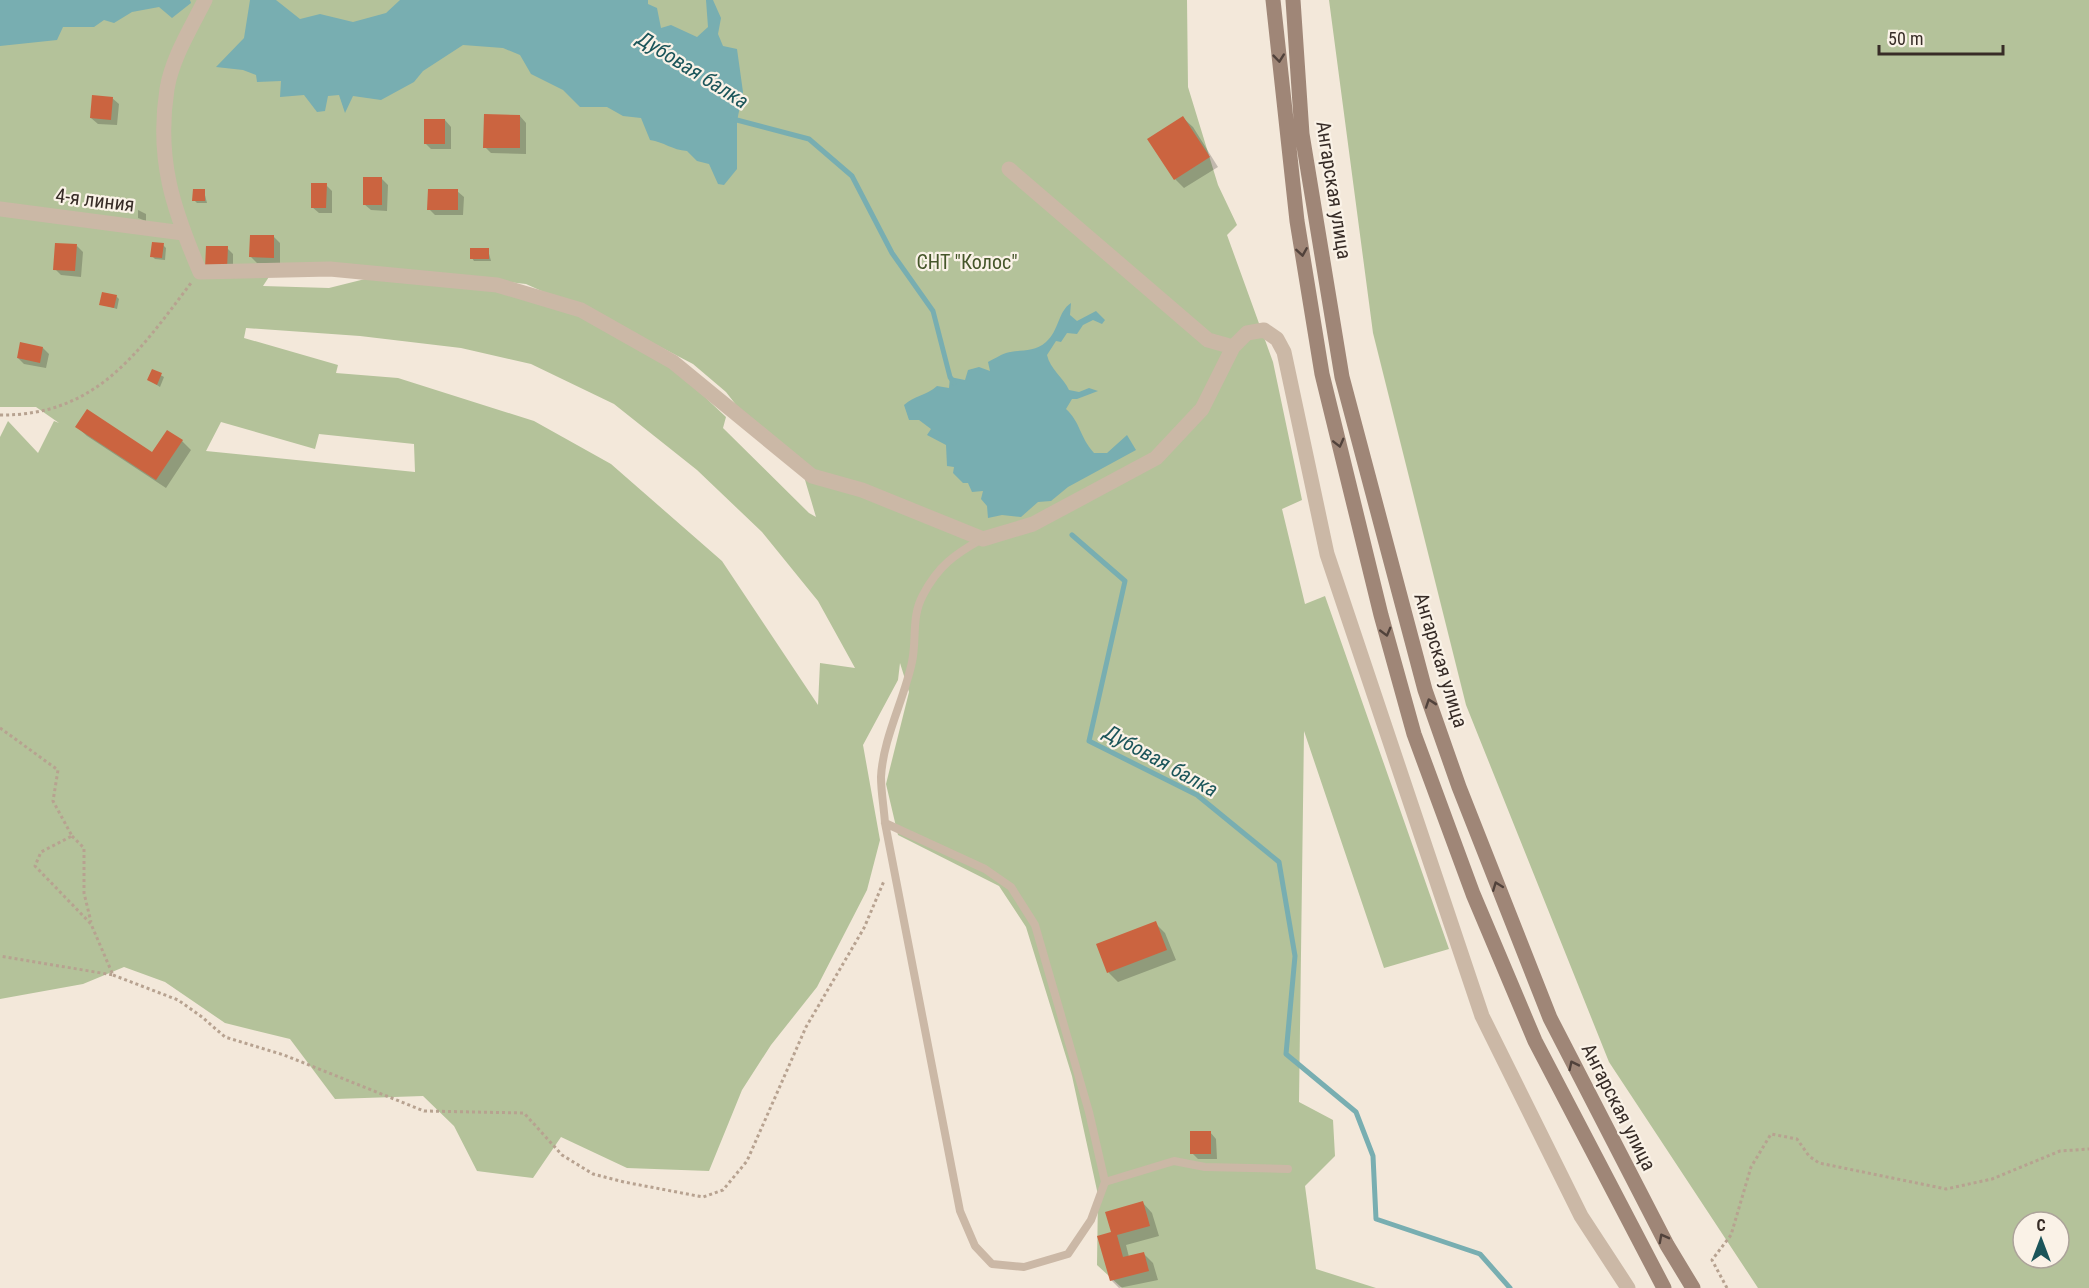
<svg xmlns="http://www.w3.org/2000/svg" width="2089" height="1288" viewBox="0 0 2089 1288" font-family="'Roboto Condensed',sans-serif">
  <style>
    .green { fill: #b4c29a; fill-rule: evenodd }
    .water { fill: #78aeb1 }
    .shadow { fill: #0003 }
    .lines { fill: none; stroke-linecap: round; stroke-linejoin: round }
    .stream { stroke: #78aeb1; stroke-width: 5 }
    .building { fill: #cb6440 }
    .path { stroke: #b7a290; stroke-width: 3; stroke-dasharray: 3 3; stroke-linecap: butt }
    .lane { stroke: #cbb8a6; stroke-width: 8 }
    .street { stroke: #cbb8a6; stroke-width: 15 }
    .secondary { stroke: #9f8677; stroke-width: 15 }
    .oneway { stroke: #51423b }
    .labels { text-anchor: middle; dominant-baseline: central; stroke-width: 4.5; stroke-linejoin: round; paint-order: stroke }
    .street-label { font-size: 20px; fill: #372c27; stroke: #faf2e7 }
    .park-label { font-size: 20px; fill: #45562a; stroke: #faf2e7 }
    .water-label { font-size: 21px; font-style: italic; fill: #1b555a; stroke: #faf2e7 }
  </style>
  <rect width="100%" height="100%" fill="#f3e8da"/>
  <path class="green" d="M0,0H1187L1188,87L1218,185L1237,225L1227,235L1273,362L1302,500L1282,509L1305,604L1325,596L1449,949L1384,968L1304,731L1299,1102L1333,1120L1335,1156L1305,1186L1316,1269L1376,1288H1122L1097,1265L1098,1195L1072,1076L1026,927L999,886L898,835L886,784L909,692L900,663L898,680L863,745L880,840L867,890L817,987L771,1045L742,1090L709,1171L627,1168L561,1137L533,1178L477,1171L454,1126L423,1096L335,1099L290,1039L225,1023L165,982L124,967L83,984L0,999V437L8,421L38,453L54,421L59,423L36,407H0ZM278,263L373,277L329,288L263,286ZM488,280L526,284L626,329L693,364L726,392L754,428L800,463L816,517L809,513L723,428L726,417L674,368L579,316ZM246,328L360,336L461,348L531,364L614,404L697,470L762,532L818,601L855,668L820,663L818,705L722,561L611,464L534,421L398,378L336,373L338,365L244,338ZM221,422L315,449L319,434L414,444L415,472L206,451Z
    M1329,0H2089V1288H1758L1609,1062L1466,705L1373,333ZM2023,1222H2059V1258H2023Z"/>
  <path class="water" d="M0,0H190L191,3L172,18L159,7L132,12L114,23L104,20L94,27H63L57,40L0,46Z
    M250,0H276L300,19L320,14L353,22L386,13L400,0H648V4L657,8L661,28L671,25L697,37L708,27L706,0H713L721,18L718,34L723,46L737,49L743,92L737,121V169L724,185L718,184L709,164L697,161L687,151C672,150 664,142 650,140L641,118L623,116L607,107H580L563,90L531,74L520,55L503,48L463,45L423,71L414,82L381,100L353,96L345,113L339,95L328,96L325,111L317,112L304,95L280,97L281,81L257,82L256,75L243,70L216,67L244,38Z
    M1071,303L1070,315L1077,321L1096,311L1105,320L1102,324L1093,320L1083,325L1077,334L1067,333L1061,342L1056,341L1047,355C1050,369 1063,377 1069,390L1079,392L1089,388L1098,391L1077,399H1072L1066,409C1081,423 1079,436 1094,453H1107L1127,435L1136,450L1068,487L1051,501L1038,502L1021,517L1002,515L988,518L987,506L981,499L983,491L972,492L968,483H963L953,473L954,467L947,466L946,445L927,435L931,429L919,420H909L904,405C915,395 926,396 937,386L949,388L950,377L965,380L968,370L979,367L990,371L988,362C994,359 1000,355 1006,353C1019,349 1034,353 1046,342C1059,331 1058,311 1071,303Z"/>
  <path class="shadow" d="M112,98L119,104L117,125L98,124L91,118Z
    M520,116L526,123V154L491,153L485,147Z
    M1183,118L1193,127L1218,167L1184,188L1175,179Z
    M445,120L451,127V149H431L425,143Z
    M381,178L388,185L387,211L371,210L364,204Z
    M326,185L332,191V213H319L312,207Z
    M204,191L207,203H197L194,200Z
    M457,191L464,197L463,215H435L429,209Z
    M138,210L146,214V221L138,218Z
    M274,237L280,243V263H257L251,257Z
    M163,245L166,248L165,260L155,259L152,256Z
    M77,246L83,252L81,277L61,275L55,269Z
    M227,248L233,254V274L207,268Z
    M488,250L491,261H474L472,258Z
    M116,296L119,299L117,309L101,304Z
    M43,348L49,354L46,368L24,364L18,358Z
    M153,371L164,377L160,387L149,380Z
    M77,427L153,454L182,441L191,450L166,488L87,436Z
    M1155,923L1165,933L1176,960L1118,982L1109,973L1098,945Z
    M1210,1132L1216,1139L1217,1159H1198L1192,1153Z
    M1143,1203L1152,1213L1159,1236L1126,1245L1129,1257L1143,1253L1153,1263L1158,1280L1119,1288L1111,1280L1112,1233Z"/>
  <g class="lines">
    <path class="stream" d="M733,119L809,139L852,176L892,253L933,311L950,377L954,383
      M1072,535L1125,581L1089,741L1197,795L1279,862L1295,956L1286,1054L1356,1112L1373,1156L1376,1219L1480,1254L1510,1288"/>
  </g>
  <path class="building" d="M92,95L113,97L111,120L90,118Z
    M484,114L520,115V148H483Z
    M1183,116L1210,157L1174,180L1147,139Z
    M424,119H445V144H424Z
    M363,177H382V205H363Z
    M311,183H327L326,208H311Z
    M193,189H205V201H192Z
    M428,189H458V210H427Z
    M250,235H274V258L249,257Z
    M152,242L164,243L162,258L150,257Z
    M55,243L77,244L75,271L53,270Z
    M206,246H228L227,269H205Z
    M470,248H489V259H470Z
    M102,292L117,295L114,308L99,305Z
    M20,342L43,347L40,363L17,358Z
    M152,369L162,373L157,385L147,380Z
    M87,409L152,452L167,430L183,440L156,480L75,427Z
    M1156,921L1167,950L1107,973L1096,944Z
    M1190,1131H1211V1154H1190Z
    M1143,1201L1150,1226L1117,1235L1123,1257L1144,1252L1149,1271L1110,1281L1097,1236L1111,1232L1105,1212Z"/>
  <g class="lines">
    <path class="path" d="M0,415C96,416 138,353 191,283
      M0,728L58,770L53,801L72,836L41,852L35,866L91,924L113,975L0,956
      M72,836L84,848V893L91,922
      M113,975L178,1000L202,1017L225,1037L284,1055L424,1111L524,1113L562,1155L593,1174L624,1182L703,1197L723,1190L747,1161L806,1027L864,928L884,881
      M1727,1288L1712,1260L1731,1235L1751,1167L1771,1134L1797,1139L1809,1156L1819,1163L1946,1189L1992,1179L2060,1151L2089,1149"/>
    <path class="lane" d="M885,823L985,869L1011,887L1035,925L1089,1112L1105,1182L1091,1220L1068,1254L1024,1267L992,1264L975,1246L960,1211L885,823C884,808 881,792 881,777C883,738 904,700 912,662C917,639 911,617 923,595C938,566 955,554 982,539
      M1105,1182L1174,1161L1205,1167L1288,1169"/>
    <path class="street" d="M205,0C191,28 172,58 167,89C156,159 173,209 200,272L330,269L497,285L581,310L673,362L812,476L862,490L983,539L1033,524L1156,458L1202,409L1233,347L1247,333L1264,330L1277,339L1284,352L1327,554L1482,1016L1581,1216L1628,1288
      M1009,169L1208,340L1233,347
      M0,209L183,233"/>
    <path class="secondary" d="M1273,0L1297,221L1322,374L1381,615L1414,734L1473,894L1535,1041L1664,1288
      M1293,0L1302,134L1342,377L1425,690L1459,787L1550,1018L1667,1245L1693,1288"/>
  </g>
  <defs><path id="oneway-chevron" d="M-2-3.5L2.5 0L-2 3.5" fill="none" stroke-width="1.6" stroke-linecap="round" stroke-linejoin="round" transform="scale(1.5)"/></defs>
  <g class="oneway">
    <use href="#oneway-chevron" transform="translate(1279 58) rotate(84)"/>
    <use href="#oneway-chevron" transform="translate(1302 252) rotate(81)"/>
    <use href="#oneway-chevron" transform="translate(1339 443) rotate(76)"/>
    <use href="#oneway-chevron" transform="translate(1386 632) rotate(75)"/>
    <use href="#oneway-chevron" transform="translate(1430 703) rotate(-109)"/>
    <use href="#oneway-chevron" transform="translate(1497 886) rotate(-111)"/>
    <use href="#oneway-chevron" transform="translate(1573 1065) rotate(-116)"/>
    <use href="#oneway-chevron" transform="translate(1663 1238) rotate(-118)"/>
  </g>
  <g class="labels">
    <g class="street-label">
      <text transform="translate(1334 190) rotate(81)">Ангарская улица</text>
      <text transform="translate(95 200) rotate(7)">4-я линия</text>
      <text transform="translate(1441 660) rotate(73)">Ангарская улица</text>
      <text transform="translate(1619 1107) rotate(63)">Ангарская улица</text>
    </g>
    <g class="park-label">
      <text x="967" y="262">СНТ "Колос"</text>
    </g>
    <g class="water-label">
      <text transform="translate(693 70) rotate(32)">Дубовая балка</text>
      <text transform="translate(1161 761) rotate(29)">Дубовая балка</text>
    </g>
  </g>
  <g transform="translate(2041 1240)"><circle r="28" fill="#faf2e7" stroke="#aca39a" stroke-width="1.5"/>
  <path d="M0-4.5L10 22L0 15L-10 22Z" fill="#1b555a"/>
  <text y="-9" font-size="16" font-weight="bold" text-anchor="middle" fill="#372c27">С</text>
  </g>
  <path d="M1879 45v9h124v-9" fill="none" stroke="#372c27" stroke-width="3"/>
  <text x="1888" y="45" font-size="18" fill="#372c27" stroke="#faf2e7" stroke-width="4.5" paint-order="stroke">50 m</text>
</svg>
